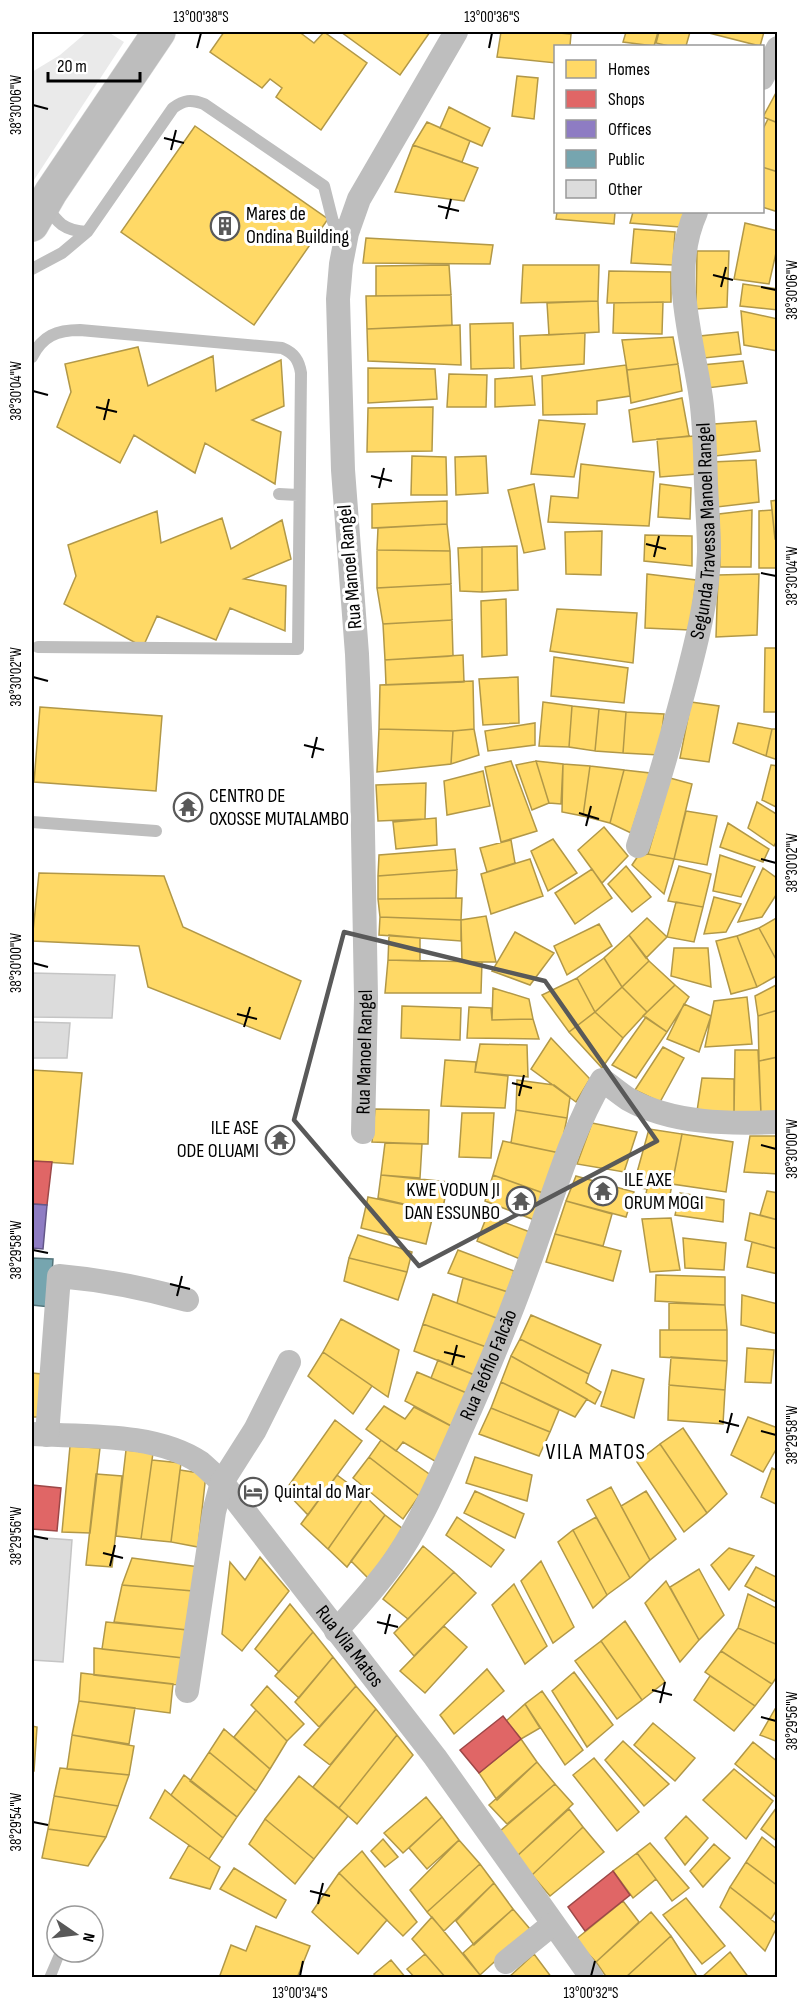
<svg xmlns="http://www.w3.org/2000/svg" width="809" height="2009" viewBox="0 0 809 2009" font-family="'Sofia Sans Condensed',sans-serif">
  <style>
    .green { fill: #eaeaea }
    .water { fill: #bcbcbc }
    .homes { fill: #ffd966; stroke: #b29847; stroke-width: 1.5 }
    .shops { fill: #e06666; stroke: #9d4747; stroke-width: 1.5 }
    .offices { fill: #8e7cc3; stroke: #635788; stroke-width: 1.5 }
    .public { fill: #76a5af; stroke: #53747a; stroke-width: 1.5 }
    .building { fill: #dcdcdc; stroke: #c5c5c5; stroke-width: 1.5 }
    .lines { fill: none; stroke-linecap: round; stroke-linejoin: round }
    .primary-casing { stroke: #dbdbdb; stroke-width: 34 }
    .lane { stroke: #bebebe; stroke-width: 12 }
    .street { stroke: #bebebe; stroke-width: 24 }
    .primary { stroke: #bdbdbd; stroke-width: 33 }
    .marked { fill: none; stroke: #595959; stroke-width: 4.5; stroke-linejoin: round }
    .ticks { fill: none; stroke: #000; stroke-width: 2 }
    .labels { text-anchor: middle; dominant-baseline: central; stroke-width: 6; stroke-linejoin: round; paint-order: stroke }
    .poi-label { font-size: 20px; fill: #000; stroke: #fff; text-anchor: start }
    .street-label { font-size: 20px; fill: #000; stroke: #fff }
    .quarter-label { font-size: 22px; letter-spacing: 1.5px; fill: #000; stroke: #fff }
    .neatline { fill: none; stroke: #000; stroke-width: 2 }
    .ticks-label { font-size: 15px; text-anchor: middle; fill: #000 }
  </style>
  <rect width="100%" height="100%" fill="#fff"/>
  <path class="green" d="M87,32H108L124,42L32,183V72L60,55Z"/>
  <path class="water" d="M56,1949L57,1952L65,1954L56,1977H44Z"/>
  <path class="homes" d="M224,32H304L302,34L314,43L324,32L367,63L321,130L276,97L282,88L270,79L262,88L210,52Z
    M341,32H430L400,75Z
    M501,32H547L571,34L570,46H556V63L497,57Z
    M626,32H658L654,46L623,42Z
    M659,32H690L686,46H669L656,43Z
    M705,32H764L760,46Z
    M517,76L538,78L534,119L512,116Z
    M778,89V123L763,117Z
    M449,107L490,128L482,146L440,128Z
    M768,119L778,123V172L762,167V131Z
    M427,122L470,141L462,162L413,145Z
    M195,126L328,219L254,325L121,232Z
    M413,145L478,168L464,201L395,192Z
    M762,167L778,172V212L762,207Z
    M557,212H615L614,224L556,219Z
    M633,212H688L680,227L630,223Z
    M745,223L778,231V244L769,284L734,279Z
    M634,229L675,232L673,265L631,263Z
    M366,238L493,245L490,264L363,263Z
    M697,251H729L727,307L696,309Z
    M449,265L451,295L376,296V266Z
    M523,265H599L598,301L521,303Z
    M609,271L671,272V302L607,303Z
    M743,284L778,289V310L740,306Z
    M451,295L452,325L367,329L366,296Z
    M598,301L599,332L549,335L547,303Z
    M663,302L662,334L613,333L614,303Z
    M741,311L778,319V351L744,345Z
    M513,323L514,368L471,369L470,324Z
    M460,325L461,365L368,361L367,329Z
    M738,332L741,354L704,358L700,336Z
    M585,333L584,364L521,369L520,336Z
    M673,337L678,364L627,370L622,340Z
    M138,347L148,386L213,356L216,391L281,360L284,406L252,420L281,432L275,484L205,443L195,473L134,435L120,463L57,427L71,392L65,364Z
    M743,361L747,383L707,388L702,365Z
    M678,364L682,391L631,403L627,370Z
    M626,365L630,396L597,401V414L543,415L542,376Z
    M368,368L435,369L437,399L368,403Z
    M449,374L487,375L486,407H447Z
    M532,376L535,405L495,407V379Z
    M682,398L689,436L633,442L629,410Z
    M433,407L432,451L367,452L368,408Z
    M539,420L585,424L574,477L531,474Z
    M756,421L760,451L715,456L714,424Z
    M694,436L697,474L660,477L657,439Z
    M412,456L446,457L447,495H411Z
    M486,456L488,493L456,495L455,457Z
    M756,460L759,502L717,507L712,462Z
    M581,464L654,472L649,526L548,522L551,496L578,498Z
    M534,484L545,549L524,553L508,490Z
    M660,484L691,488L690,519L658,517Z
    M778,500V539H775L771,501Z
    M447,501V524L372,528V504Z
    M752,510L751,567H720L719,514Z
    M772,510L775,539H778V568H759V511Z
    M157,511L161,543L222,518L231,549L282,520L291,559L244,579L286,586L285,631L230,608L216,640L157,616L143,647L64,604L76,576L68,545Z
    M447,524L450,551L377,550L378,528Z
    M602,531L601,575L566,574L565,532Z
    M645,535L692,536V566L644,561Z
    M517,546L518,590L482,592V547Z
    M482,547V592L460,591L458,548Z
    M377,550L450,551L451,584L377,588Z
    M647,574L696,580L690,630L645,628Z
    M759,574L757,635L716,637L718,575Z
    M451,584L452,620L383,624L377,588Z
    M506,599L507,655L482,657L481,601Z
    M557,609L637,613L633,663L550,651Z
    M452,620L453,656L385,660L383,624Z
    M765,648H778V712H764Z
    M463,655L464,682L386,685L385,660Z
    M554,657L628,668L624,703L551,696Z
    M518,677L519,723L483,725L479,679Z
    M473,681L474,729L453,731L379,729L380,685Z
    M543,702L572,706L569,747L539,746Z
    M691,702L719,706L709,762L680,758Z
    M572,706L599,709L595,751L569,747Z
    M40,707L162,716L156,791L34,782Z
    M599,709L626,712L623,753L595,751Z
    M626,712L664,714L659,755L623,753Z
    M535,723V745L488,751L485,731Z
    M738,723L772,729L766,756L733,743Z
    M379,729L453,731L451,764L377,772Z
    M474,729L479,755L451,764L453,731Z
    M772,729H778V760L766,756Z
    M511,761L537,831L501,842L485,767Z
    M536,761L549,803L532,810L516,765Z
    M536,761L563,764L561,804L549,803Z
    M563,764L590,766L583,816L562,812Z
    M771,765L778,766V808L762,800Z
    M590,766L624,770L610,823L583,816Z
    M624,770L650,773L631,833L610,823Z
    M483,771L490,806L447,815L444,781Z
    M670,778L692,784L674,859L648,854Z
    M426,783L425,819L378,821L376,785Z
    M757,802L778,815V838L774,846L748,828Z
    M686,811L717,816L707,865L674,859Z
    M436,818L437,845L396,849L393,822Z
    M728,823L769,849L763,862L720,847Z
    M604,827L628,856L602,883L578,850Z
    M553,839L577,873L548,891L531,851Z
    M511,840L515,863L487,872L480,848Z
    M455,849L457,870L378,876L379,855Z
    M648,854L674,859L664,894L632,865L638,856Z
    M720,855L755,867L741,897L713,891Z
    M530,859L543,896L491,914L481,874Z
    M626,866L651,897L632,912L608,884Z
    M679,866L711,874L703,907L668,901Z
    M763,868L778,879V892L762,917L738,922Z
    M592,869L612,898L575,924L555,893Z
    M457,870L456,898L378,899V876Z
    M39,873L164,876L183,927L301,981L280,1039L148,987L139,946L32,941Z
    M714,897L741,904L726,932L704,934Z
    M462,898L461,920L380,917L378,899Z
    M676,902L703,907L694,942L667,937Z
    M486,916L496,962H462L461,920Z
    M380,917L461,920V941L379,935Z
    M778,917V963L759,928Z
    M647,918L667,937L646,958L629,935Z
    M599,924L612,946L567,975L554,946Z
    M759,928L778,963V975L757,987L737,936Z
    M515,932L554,953L530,985L492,971Z
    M389,935L420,938V961L388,960Z
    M629,935L649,961L622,987L604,958Z
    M737,936L757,987L731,994L716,941Z
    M674,948H708L711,987L671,976Z
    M604,958L622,987L595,1012L577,978Z
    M388,960L482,962L481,993H385Z
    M649,961L675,985L647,1012L622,987Z
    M577,978L595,1012L569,1032L542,995Z
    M778,984V1010L758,1016L755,996Z
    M675,985L689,997L667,1032L643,1016Z
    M622,987L647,1012L623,1038L595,1012Z
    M493,988L529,999L533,1019L492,1020Z
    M747,997L752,1044L705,1047L714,1001Z
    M684,1004L711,1016L699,1052L667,1039Z
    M402,1006L461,1008L460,1040L401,1038Z
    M469,1007L491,1008L492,1020L533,1019L539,1039L467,1038Z
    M778,1010V1057L759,1061L758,1016Z
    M595,1012L623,1038L602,1068L569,1032Z
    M646,1017L667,1032L636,1078L612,1065Z
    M551,1038L590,1079L576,1102L531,1069Z
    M480,1044L527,1045L528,1077L475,1072Z
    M663,1047L684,1058L660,1102L635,1090Z
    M735,1050H758L761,1114L734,1115Z
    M778,1057V1111L761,1114L759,1061Z
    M445,1060L476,1062L475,1072L508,1076L505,1108L441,1106Z
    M32,1070L82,1073L73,1164L32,1161Z
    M702,1078L734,1079V1115L697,1111Z
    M517,1080L554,1085L570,1097L567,1118L516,1110Z
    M375,1109L429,1110L428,1144L372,1142Z
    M516,1110L567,1118L560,1153L511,1143Z
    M462,1113H494L491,1158L459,1157Z
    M592,1123L637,1132L624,1172L577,1164Z
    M649,1129L682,1134L667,1210L643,1207L647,1189L633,1187Z
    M682,1134L733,1142L726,1192L672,1184Z
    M750,1136H778V1174L744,1172Z
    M503,1141L560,1153L546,1194L493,1175Z
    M385,1143L422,1144L420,1178L381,1175Z
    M381,1175L448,1182L442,1213L378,1198Z
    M493,1175L546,1194L537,1221L485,1201Z
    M576,1176L634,1192L626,1217L566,1201Z
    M767,1191L778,1193V1220L760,1215Z
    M680,1193L724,1200L723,1222L675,1215Z
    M368,1197L434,1211L426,1244L361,1228Z
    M566,1201L612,1214L603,1246L555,1234Z
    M750,1213L778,1220V1249L745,1240Z
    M487,1216L530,1232L520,1259L477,1241Z
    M671,1218L680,1270L650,1272L642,1219Z
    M555,1234L621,1251L613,1281L546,1262Z
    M358,1235L412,1252L407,1272L349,1258Z
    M683,1238L726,1243L724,1270L685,1268Z
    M752,1242L778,1249V1274L747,1267Z
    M458,1250L514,1271L508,1292L448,1273Z
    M349,1258L407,1272L398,1300L344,1281Z
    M656,1275L725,1277V1305L655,1301Z
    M463,1278L508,1292L499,1319L457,1303Z
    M433,1294L499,1319L489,1348L423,1324Z
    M742,1295L778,1304V1334L741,1325Z
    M669,1303L725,1305L727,1330H669Z
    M531,1315L601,1345L589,1374L520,1339Z
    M341,1319L399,1350L388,1397L323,1352Z
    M423,1324L489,1348L477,1376L414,1351Z
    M660,1330H727V1361L660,1357Z
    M520,1339L589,1374L586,1383L601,1392L595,1404L511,1356Z
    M747,1348L774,1350L771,1383L745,1382Z
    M323,1352L372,1386L353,1414L308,1376Z
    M511,1356L587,1399L575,1417L501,1382Z
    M671,1357L727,1361L725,1390L669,1385Z
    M438,1360L477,1376L469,1394L431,1378Z
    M612,1370L644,1379L634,1418L601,1406Z
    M417,1372L469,1394L455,1428L405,1401Z
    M32,1373L42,1374L39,1417H32Z
    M501,1382L559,1410L550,1432L491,1408Z
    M669,1385L725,1390L723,1424L668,1420Z
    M384,1406L405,1419L414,1407L455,1428L438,1463L403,1442L396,1451L366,1429Z
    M491,1408L550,1432L539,1456L479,1434Z
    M748,1417L778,1428V1446L763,1472L731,1455Z
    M335,1420L362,1441L308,1515L285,1491Z
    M683,1428L727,1494L707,1513L660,1444Z
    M381,1440L432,1476L419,1496L369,1457Z
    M660,1444L707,1513L684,1532L637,1462Z
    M70,1446L100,1448L90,1533L62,1532Z
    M126,1450L153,1453L141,1539L116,1536Z
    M369,1457L419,1496L403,1519L353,1478Z
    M475,1457L532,1475L527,1501L466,1483Z
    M152,1460L181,1463L171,1542L141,1539Z
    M772,1468L778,1471V1505L761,1497Z
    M180,1470L206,1474L198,1547L171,1542Z
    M96,1474L122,1476L112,1567L86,1565Z
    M337,1475L365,1496L328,1549L301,1524Z
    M611,1487L650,1560L630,1578L587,1500Z
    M475,1491L524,1514L515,1538L464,1513Z
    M646,1491L676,1539L650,1560L621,1506Z
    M365,1496L385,1515L347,1567L328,1549Z
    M385,1515L403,1529L369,1579L351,1561Z
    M457,1517L504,1550L491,1567L446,1535Z
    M596,1517L630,1578L607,1595L573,1530Z
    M573,1530L607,1595L593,1608L558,1542Z
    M423,1546L454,1572L408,1619L383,1599Z
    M729,1548L754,1556L729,1590L711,1565Z
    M260,1557L289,1591L242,1651L222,1634L230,1562L245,1580Z
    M132,1558L199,1567L193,1591L122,1585Z
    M541,1561L574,1627L553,1643L521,1581Z
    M756,1567L778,1578V1603L745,1586Z
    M699,1569L724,1615L699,1640L670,1587Z
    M454,1572L476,1593L414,1656L394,1633Z
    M666,1581L699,1640L680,1662L645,1603Z
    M514,1584L547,1646L525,1664L492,1605Z
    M122,1585L193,1591L188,1630L114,1622Z
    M748,1594L778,1609V1645L738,1628Z
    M290,1604L313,1632L279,1672L255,1649Z
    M625,1621L665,1682L642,1700L601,1641Z
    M106,1622L188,1630L183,1658L102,1649Z
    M444,1626L467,1647L425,1693L400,1671Z
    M738,1628L778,1645V1675L772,1684L721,1651Z
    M313,1632L333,1657L299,1698L275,1676Z
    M601,1641L642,1700L617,1719L575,1661Z
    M94,1648L183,1658L179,1685L94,1675Z
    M721,1651L772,1684L755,1706L705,1672Z
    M333,1657L356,1686L319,1727L295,1702Z
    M487,1669L504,1691L454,1734L440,1715Z
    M574,1672L613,1725L587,1747L552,1691Z
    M81,1673L173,1684L170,1713L79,1701Z
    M710,1676L755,1706L734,1731L694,1700Z
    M267,1686L304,1724L287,1741L251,1705Z
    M356,1686L376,1709L330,1765L304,1745Z
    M542,1691L583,1750L565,1765L525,1704Z
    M79,1701L135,1708L129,1744L72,1735Z
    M525,1704L540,1728L521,1739L506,1721Z
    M376,1709L397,1735L339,1808L313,1787Z
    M775,1709L778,1711V1742L760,1735Z
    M256,1710L287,1741L270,1769L234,1737Z
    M653,1723L695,1758L675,1781L634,1745Z
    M32,1726L37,1727L34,1771H32Z
    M224,1729L270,1769L256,1791L209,1752Z
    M72,1735L134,1746L129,1775L67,1769Z
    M397,1735L413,1755L357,1824L339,1808Z
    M521,1739L537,1762L497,1800L479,1773Z
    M623,1741L669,1784L644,1806L605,1760Z
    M753,1742L778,1762V1799L735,1764Z
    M209,1752L256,1791L237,1817L190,1781Z
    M594,1758L639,1812L617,1831L573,1775Z
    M537,1762L555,1784L507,1824L489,1805Z
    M60,1768L129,1775L118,1806L54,1796Z
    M734,1769L773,1801L746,1839L703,1800Z
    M184,1775L237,1817L223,1838L171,1795Z
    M299,1776L348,1816L314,1859L265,1819Z
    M555,1784L573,1804L516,1857L499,1832Z
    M165,1790L223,1838L209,1859L150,1818Z
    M54,1796L118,1806L106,1837L48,1829Z
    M426,1797L442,1817L403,1853L384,1833Z
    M777,1807L778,1808V1842L761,1829Z
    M569,1809L583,1827L532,1875L516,1857Z
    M686,1816L708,1838L685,1865L665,1838Z
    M442,1817L459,1840L427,1869L409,1848Z
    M265,1819L314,1859L295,1884L249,1844Z
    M583,1827L604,1852L550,1896L532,1875Z
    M48,1829L106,1837L88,1866L42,1858Z
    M762,1837L778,1850V1886L746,1862Z
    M383,1839L398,1857L385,1867L371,1851Z
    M459,1840L480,1864L427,1912L410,1890Z
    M650,1843L689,1888L672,1901L637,1853Z
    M714,1844L730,1858L703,1887L690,1871Z
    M189,1845L220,1867L210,1889L170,1878Z
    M362,1851L417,1922L403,1936L339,1873Z
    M637,1853L656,1879L633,1898L613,1871Z
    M746,1862L778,1886V1908L771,1919L730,1887Z
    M480,1864L494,1883L444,1931L427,1912Z
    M234,1868L286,1900L276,1918L220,1889Z
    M339,1873L387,1920L358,1954L312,1912Z
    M494,1883L513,1909L474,1945L456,1921Z
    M730,1887L778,1925L765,1951L720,1907Z
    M686,1898L725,1946L702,1964L663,1915Z
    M623,1901L639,1922L596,1962L575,1940Z
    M513,1909L530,1929L480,1975L463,1953Z
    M651,1912L671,1936L625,1978H607L596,1962Z
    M432,1917L480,1975L477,1978H446L412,1939Z
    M256,1926L310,1946L297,1978H219L231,1945L246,1951Z
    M671,1936L698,1978H625Z
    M730,1952L749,1978H701Z
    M425,1954L446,1978H415L407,1969Z
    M534,1954L552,1978H508Z
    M391,1960L406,1978H377L374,1974Z"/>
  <path class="shops" d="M32,1161L52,1162L47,1205L32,1204Z
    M32,1485L61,1488L57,1531L32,1529Z
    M503,1716L521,1739L479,1773L460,1750Z
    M613,1871L630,1895L585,1931L568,1907Z"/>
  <path class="offices" d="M32,1204L47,1205L43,1249L32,1248Z"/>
  <path class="public" d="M32,1258L53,1259L50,1307L32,1305Z"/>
  <path class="building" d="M32,973L115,975L112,1018L32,1017Z
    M32,1022L70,1023L67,1058H32Z
    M32,1537L72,1540L63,1662L32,1660Z"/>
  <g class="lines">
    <g class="primary-casing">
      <path id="primary" d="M32,225L51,192L159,32"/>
    </g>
    <path class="lane" d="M45,205C58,223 63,230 87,232
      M32,269L62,253L87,232L173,108C184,100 191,99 204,104L324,186L333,222L347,233
      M32,357C42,336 57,330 80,330L282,348C294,353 299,360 301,373L298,649L38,647
      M279,494L298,495
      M32,822L156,831"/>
    <g class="street">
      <path d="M762,78L778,48"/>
      <path id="s1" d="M638,846C655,795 670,743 684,690C696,644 708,600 709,552C709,530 707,507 706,484C705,456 705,427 701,398C692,336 669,272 696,212"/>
      <path id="s2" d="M363,1132L366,998L362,778L357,654L343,470L338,299L341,264L347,233L359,199L456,32"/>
      <path id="s3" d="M32,1434C85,1437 155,1432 201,1463C208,1469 215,1476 222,1482L435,1757L592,1978"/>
      <path d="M47,1435L59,1276C104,1280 145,1288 187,1300"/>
      <path id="s4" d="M336,1631C357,1607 379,1584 397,1557C423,1518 441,1475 460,1432C488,1370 514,1307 536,1243C556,1187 572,1131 602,1080C611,1086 619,1093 628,1099C672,1124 729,1124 778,1122"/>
      <path d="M187,1691L214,1512L222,1482L255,1430L289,1362"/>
      <path d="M506,1962L553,1924"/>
    </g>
    <use href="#primary" class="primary"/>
  </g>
  <path class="marked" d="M344,932L545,981L657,1141L419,1266L294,1120Z"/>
  <path class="ticks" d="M197,48L201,33M489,48L492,33M33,105L48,109M164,138L184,143M171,150L176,130M438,206L459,211M446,219L451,199M713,275L733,280M721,287L726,267M761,287L776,290M33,391L48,395M96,407L117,412M104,420L109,399M371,476L392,481M379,488L384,468M646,544L666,549M654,557L659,536M761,573L776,576M33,677L48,681M304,745L324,750M312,758L317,737M579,813L599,819M586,826L591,806M761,859L776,863M33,963L48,967M237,1014L257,1019M244,1027L250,1007M512,1083L532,1088M519,1096L524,1075M761,1145L776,1149M33,1250L48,1253M170,1284L190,1289M177,1296L182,1276M444,1352L465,1357M452,1365L457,1345M719,1421L739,1426M761,1431L776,1435M727,1433L732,1413M33,1536L48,1539M103,1553L123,1558M110,1566L115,1545M377,1622L398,1627M385,1634L390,1614M652,1690L672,1695M660,1703L665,1682M761,1717L776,1721M33,1822L48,1825M310,1891L330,1896M318,1904L323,1883M300,1976L303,1961M591,1976L595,1961"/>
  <defs>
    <g id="building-ring" transform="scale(1.5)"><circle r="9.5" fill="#fff" stroke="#595959" stroke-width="1.5"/><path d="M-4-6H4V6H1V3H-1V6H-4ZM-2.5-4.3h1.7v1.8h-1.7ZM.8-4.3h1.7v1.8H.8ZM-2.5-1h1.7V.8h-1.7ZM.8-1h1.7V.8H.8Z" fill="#595959"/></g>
    <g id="temple-ring" transform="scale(1.5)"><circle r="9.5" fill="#fff" stroke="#595959" stroke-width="1.5"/><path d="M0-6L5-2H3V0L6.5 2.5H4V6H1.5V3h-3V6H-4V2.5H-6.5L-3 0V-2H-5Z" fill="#595959"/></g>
    <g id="hotel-ring" transform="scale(1.5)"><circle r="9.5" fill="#fff" stroke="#595959" stroke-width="1.5"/><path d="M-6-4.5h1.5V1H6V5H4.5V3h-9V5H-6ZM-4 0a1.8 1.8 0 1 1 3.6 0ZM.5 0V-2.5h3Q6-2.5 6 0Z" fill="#595959"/></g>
  </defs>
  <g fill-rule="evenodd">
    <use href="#building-ring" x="225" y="226"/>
    <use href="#temple-ring" x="188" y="807"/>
    <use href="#temple-ring" x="280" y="1140"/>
    <use href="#temple-ring" x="603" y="1191"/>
    <use href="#temple-ring" x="521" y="1201"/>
    <use href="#hotel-ring" x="253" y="1492"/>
  </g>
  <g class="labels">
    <g class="poi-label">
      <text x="246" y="214">Mares de<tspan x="246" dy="23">Ondina Building</tspan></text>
      <text x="209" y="796">CENTRO DE<tspan x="209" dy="23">OXOSSE MUTALAMBO</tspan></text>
      <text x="259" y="1128" text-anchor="end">ILE ASE<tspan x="259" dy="23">ODE OLUAMI</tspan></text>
      <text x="624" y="1180">ILE AXE<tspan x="624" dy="23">ORUM MOGI</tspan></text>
      <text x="500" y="1190" text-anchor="end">KWE VODUN JI<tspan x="500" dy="23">DAN ESSUNBO</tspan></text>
      <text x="274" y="1492">Quintal do Mar</text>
    </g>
    <g class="street-label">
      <text stroke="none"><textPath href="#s1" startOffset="324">Segunda Travessa Manoel Rangel</textPath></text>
      <text transform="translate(350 567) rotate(-95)">Rua Manoel Rangel</text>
      <text stroke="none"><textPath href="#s2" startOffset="80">Rua Manoel Rangel</textPath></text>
      <text stroke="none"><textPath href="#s4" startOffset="309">Rua Teófilo Falcão</textPath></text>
      <text stroke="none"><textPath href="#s3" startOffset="410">Rua Vila Matos</textPath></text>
    </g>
    <g class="quarter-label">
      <text x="596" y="1452">VILA MATOS</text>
    </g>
  </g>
  <rect width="809" height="2009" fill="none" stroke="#ffffff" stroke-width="66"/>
  <rect x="554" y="45" width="210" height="168" fill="#ffffff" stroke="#999999" stroke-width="1.5"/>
  <rect x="566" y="60" width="30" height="18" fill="#ffd966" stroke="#999999" stroke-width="1.5"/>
  <text x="608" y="75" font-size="18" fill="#000000">Homes</text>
  <rect x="566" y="90" width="30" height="18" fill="#e06666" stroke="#999999" stroke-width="1.5"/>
  <text x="608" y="105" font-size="18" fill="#000000">Shops</text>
  <rect x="566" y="120" width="30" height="18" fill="#8e7cc3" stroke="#999999" stroke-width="1.5"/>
  <text x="608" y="135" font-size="18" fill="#000000">Offices</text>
  <rect x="566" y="150" width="30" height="18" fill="#76a5af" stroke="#999999" stroke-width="1.5"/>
  <text x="608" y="165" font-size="18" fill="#000000">Public</text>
  <rect x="566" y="180" width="30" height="18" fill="#dcdcdc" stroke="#999999" stroke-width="1.5"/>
  <text x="608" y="195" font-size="18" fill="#000000">Other</text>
  <g transform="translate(75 1934) rotate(104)"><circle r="28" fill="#ffffff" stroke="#999999" stroke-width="1.5"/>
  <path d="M0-4.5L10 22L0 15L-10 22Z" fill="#595959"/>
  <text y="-9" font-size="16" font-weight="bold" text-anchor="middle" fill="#000000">N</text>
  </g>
  <path d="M48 72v9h92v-9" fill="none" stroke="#000000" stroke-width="3"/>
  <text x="57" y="72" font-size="18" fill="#000000" stroke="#ffffff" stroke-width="4.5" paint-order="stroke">20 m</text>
  <rect x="33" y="33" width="743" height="1943" class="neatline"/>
  <g class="ticks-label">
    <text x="201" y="22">13°00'38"S</text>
    <text x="492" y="22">13°00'36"S</text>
    <text transform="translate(16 105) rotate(-90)" y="5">38°30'06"W</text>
    <text transform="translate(792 290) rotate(-90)" y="5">38°30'06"W</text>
    <text transform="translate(16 391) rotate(-90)" y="5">38°30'04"W</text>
    <text transform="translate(792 576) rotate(-90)" y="5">38°30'04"W</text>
    <text transform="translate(16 677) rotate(-90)" y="5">38°30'02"W</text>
    <text transform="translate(792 863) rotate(-90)" y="5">38°30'02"W</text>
    <text transform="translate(16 963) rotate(-90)" y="5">38°30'00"W</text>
    <text transform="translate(792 1149) rotate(-90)" y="5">38°30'00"W</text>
    <text transform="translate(16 1250) rotate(-90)" y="5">38°29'58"W</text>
    <text transform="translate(792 1435) rotate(-90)" y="5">38°29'58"W</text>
    <text transform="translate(16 1536) rotate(-90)" y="5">38°29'56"W</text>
    <text transform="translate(792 1721) rotate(-90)" y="5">38°29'56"W</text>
    <text transform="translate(16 1822) rotate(-90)" y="5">38°29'54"W</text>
    <text x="300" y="1998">13°00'34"S</text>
    <text x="591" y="1998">13°00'32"S</text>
  </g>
</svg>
